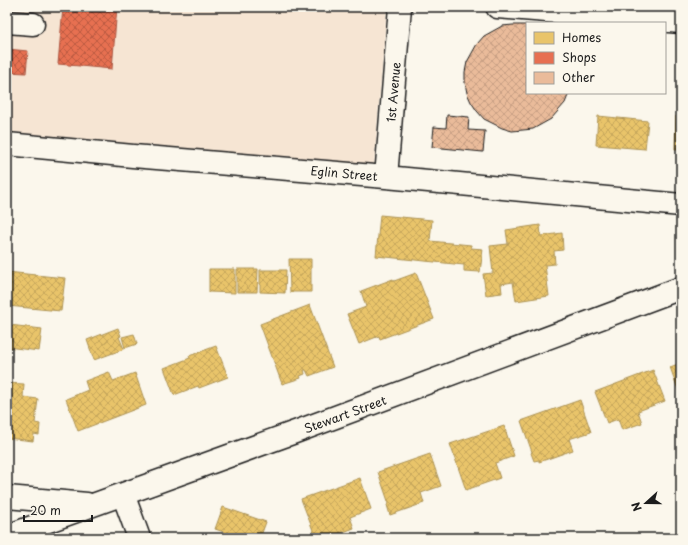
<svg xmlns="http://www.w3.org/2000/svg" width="688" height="545" viewBox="0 0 688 545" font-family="'Playpen Sans',sans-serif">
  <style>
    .built { fill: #f6e5d3 }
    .homes { fill: url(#homes-cross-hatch); stroke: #ac9253 }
    .shops { fill: url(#shops-cross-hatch); stroke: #aa5641 }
    .building { fill: url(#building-cross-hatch); stroke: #1c1c1c }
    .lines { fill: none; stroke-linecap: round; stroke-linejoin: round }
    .minor-casing { stroke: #1c1c1c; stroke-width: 25 }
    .minor { stroke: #fbf7ec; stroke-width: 22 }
    .labels { text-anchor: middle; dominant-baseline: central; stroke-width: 4; stroke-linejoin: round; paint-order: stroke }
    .street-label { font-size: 12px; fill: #1c1c1c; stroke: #fbf7ec }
  </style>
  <defs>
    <pattern id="homes-cross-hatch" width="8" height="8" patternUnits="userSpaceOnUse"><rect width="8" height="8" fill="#e9c46a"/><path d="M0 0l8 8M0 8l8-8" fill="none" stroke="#c7a85b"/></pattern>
    <pattern id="shops-cross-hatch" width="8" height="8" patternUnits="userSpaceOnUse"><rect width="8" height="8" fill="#e76f51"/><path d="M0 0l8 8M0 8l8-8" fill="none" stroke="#ba5a42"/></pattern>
    <pattern id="building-cross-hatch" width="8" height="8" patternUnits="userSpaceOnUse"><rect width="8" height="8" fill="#eabb9a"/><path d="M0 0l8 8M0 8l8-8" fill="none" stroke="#c8a084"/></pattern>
  </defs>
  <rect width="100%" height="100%" fill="#fbf7ec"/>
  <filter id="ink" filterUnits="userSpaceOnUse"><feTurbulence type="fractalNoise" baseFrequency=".025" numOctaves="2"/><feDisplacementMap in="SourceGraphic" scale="8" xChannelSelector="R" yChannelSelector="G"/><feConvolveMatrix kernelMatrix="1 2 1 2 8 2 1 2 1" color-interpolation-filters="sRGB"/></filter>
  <g filter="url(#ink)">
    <path class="built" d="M7,7H387L374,164L136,144L7,132Z"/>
    <path class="homes" d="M598,116L648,121L645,149L596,145Z
      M676,116L681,117V149H675Z
      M380,215L432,220L430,241L471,245V248L483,249L480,272L464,271V265L376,256Z
      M540,225L541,236L562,233L563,250L554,251L555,264L545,265L549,296L516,301L513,282L501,284L502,293L486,295L483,274L493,273L490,246L508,244L506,230Z
      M289,259H311V292H290Z
      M209,269H235V293L209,292Z
      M237,269H258L257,292H237Z
      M260,270H286L285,293L260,292Z
      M7,272L65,278L61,311L7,306Z
      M416,273L434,319L380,339L379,336L359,344L347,314L366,307L361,291L393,279L394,281Z
      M310,305L333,367L309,376L306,370H304L305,374L300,376L301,378L282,384L260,324Z
      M10,325L42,329L39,351L7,347Z
      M118,328L121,336L119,337L124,349L94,360L87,340Z
      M134,334L137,344L125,348L122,337Z
      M216,346L228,377L199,388L198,386L174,395L164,368L190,358L189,356Z
      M681,363V398L670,367Z
      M653,370L665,401L638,411L642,423L622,430L618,419L607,423L595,392Z
      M109,372L113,381L135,373L146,405L78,431L66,399L88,390L85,381Z
      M7,383L24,384L23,397L38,399L35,423L40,424L39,435L34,434L33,441L7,438Z
      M580,400L591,432L569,439L573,450L539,462V460L534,461L531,453L532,452L521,421Z
      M504,426L514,456L495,463L500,478L466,490L450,444Z
      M430,454L441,486L421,493L424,503L390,515L387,505L389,504L378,472Z
      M360,478L371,509L350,517L354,528L328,538H316L301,499Z
      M223,507L266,522L260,538H222L224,532L215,529Z"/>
    <path class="shops" d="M63,7H117L112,69L58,64Z
      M7,49L28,51L26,73L7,72Z"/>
    <path class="building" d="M513,25H527V93H569L565,103L551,119L533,129L523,130L512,131L502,128L484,119L477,111L471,102L467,93L465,83V72L467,62L477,44L484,36L502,26Z
      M447,115L469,117L468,130L485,131L483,152L432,147L434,127L446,128Z"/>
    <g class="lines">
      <g class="minor-casing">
        <path id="minor" d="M497,7L681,22
          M7,22L33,24
          M7,144L133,156L386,177L681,205
          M386,177L400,7
          M123,494L139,538
          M7,497L87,504
          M7,536L298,431L681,288"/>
      </g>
      <use href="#minor" class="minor"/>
    </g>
  </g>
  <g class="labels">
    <g class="street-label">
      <text transform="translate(393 92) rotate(-85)">1st Avenue</text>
      <text transform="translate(344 173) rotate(5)">Eglin Street</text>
      <text transform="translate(345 414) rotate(-20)">Stewart Street</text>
    </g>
  </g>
  <rect width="688" height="545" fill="none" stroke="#fbf7ec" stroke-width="24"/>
  <rect x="12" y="12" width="664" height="521" fill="none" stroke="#1c1c1c" stroke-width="1.5" filter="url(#ink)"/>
  <rect x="526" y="22" width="140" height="72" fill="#fbf7ec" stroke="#a29f99"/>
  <rect x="534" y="32" width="20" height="12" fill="#e9c46a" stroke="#a29f99"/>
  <text x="562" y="42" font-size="12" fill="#1c1c1c">Homes</text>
  <rect x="534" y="52" width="20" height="12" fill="#e76f51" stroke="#a29f99"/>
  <text x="562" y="62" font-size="12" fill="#1c1c1c">Shops</text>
  <rect x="534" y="72" width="20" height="12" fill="#eabb9a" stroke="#a29f99"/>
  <text x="562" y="82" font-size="12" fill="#1c1c1c">Other</text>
  <g transform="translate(646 503) rotate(249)" stroke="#fbf7ec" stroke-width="3" paint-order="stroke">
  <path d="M0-3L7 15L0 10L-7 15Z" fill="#1c1c1c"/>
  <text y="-6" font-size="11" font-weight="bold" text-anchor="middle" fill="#1c1c1c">N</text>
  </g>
  <path d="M24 515v6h68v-6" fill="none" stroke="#1c1c1c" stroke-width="2"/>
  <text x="30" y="515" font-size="12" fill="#1c1c1c" stroke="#fbf7ec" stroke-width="3" paint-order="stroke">20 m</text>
</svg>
